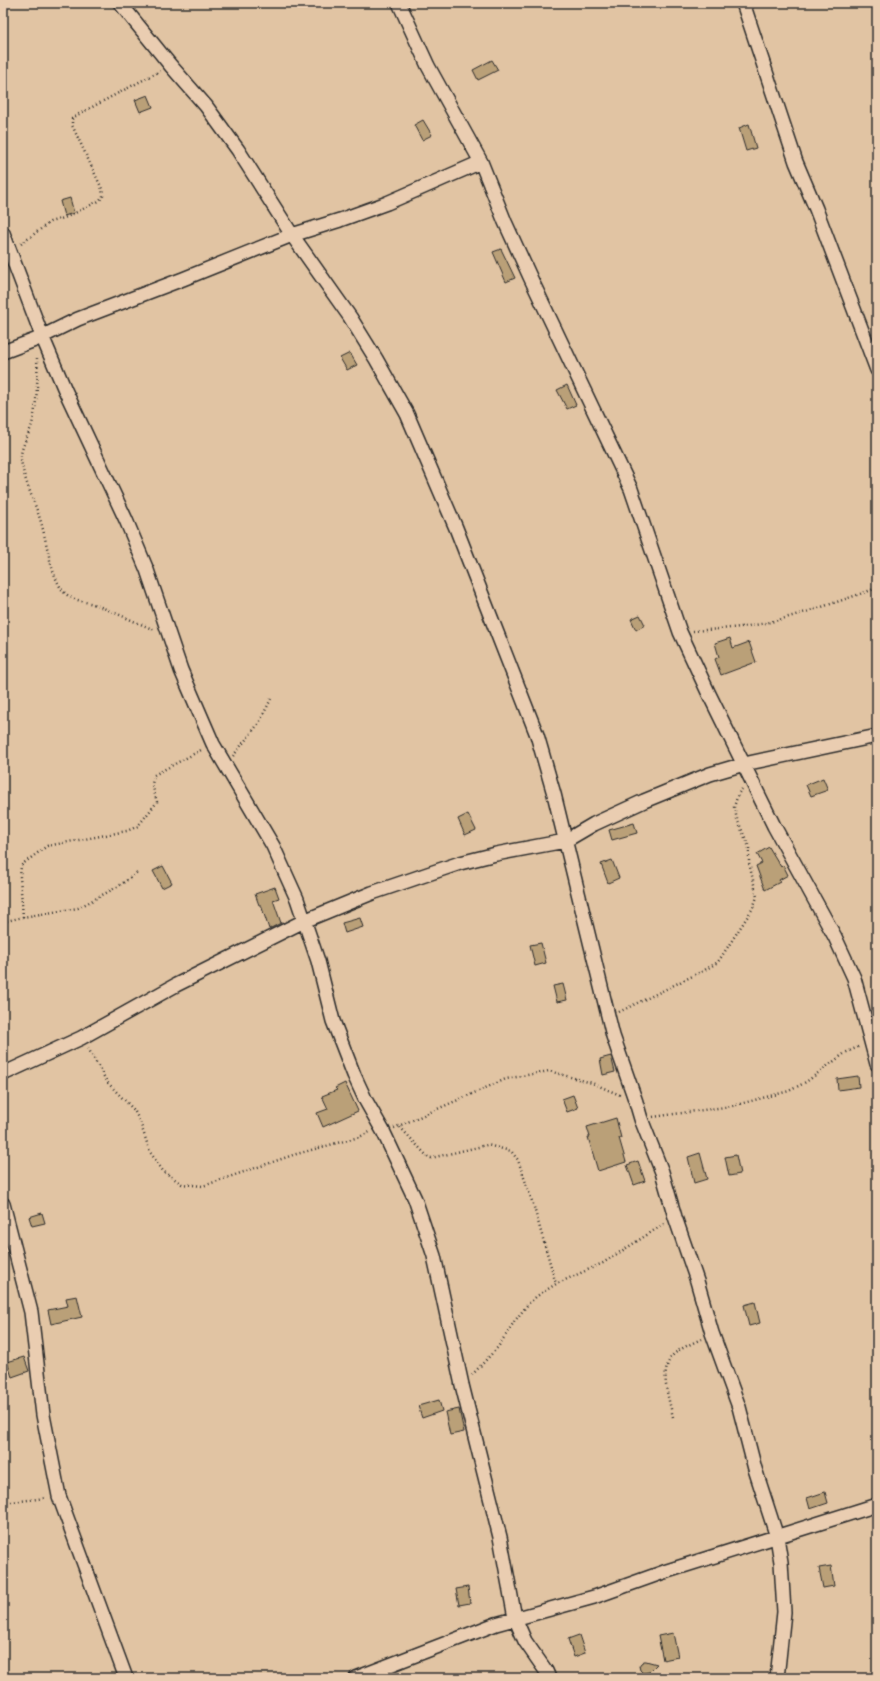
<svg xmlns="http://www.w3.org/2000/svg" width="880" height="1681" viewBox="0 0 880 1681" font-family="Kalam,sans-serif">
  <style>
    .building { fill: #baa078; stroke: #2b2b2b }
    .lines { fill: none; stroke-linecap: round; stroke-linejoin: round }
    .minor-casing { stroke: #2b2b2b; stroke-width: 16 }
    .path { stroke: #2b2b2b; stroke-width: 2.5; stroke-dasharray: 1 3; stroke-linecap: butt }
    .minor { stroke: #eacdb1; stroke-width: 13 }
  </style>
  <rect width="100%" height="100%" fill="#e1c4a3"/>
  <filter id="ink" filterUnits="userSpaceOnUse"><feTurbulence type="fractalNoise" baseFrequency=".025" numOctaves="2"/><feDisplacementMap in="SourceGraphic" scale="8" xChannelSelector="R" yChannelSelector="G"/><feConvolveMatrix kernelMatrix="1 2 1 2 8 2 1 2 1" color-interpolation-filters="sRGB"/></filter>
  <g filter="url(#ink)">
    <path class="building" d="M492,60L498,70L478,80L473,70Z
      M148,95L153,107L140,112L135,100Z
      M423,120L432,135L422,140L414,125Z
      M749,124L756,148L746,151L739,128Z
      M70,198L74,213L64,216L60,201Z
      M501,249L515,278L506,282L493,252Z
      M350,353L357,365L347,370L340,358Z
      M567,385L576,405L567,409L557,390Z
      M640,615L645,625L636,630L631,619Z
      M730,638L733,648L749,642L756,662L721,675L715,659L719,657L715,643Z
      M823,778L828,790L811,796L806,785Z
      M468,814L476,830L465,835L458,819Z
      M634,823L637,833L612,840L609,830Z
      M769,847L781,867L783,865L788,875L779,880L780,882L765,890L756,866L762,863L757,854Z
      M612,860L619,878L608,883L601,864Z
      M163,866L172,883L162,888L153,871Z
      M275,887L279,898L273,900L281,923L269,929L261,905H259L255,894Z
      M360,918L363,927L345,933L342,923Z
      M541,943L546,963L535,966L530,945Z
      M563,984L567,1000L557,1002L553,986Z
      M611,1056L615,1072L603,1075L600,1059Z
      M858,1076L859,1087L838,1090L837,1079Z
      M345,1083L358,1111L323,1127L317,1113L328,1109L322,1096L337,1090L335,1088Z
      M573,1095L578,1108L567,1112L562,1099Z
      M616,1118L621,1138H619L626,1162L598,1171L588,1137H590L587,1127Z
      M700,1153L707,1179L694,1183L688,1157Z
      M736,1155L740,1174L729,1176L725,1157Z
      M638,1161L645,1181L634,1185L627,1165Z
      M42,1213L45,1223L32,1226L29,1217Z
      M77,1296L82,1317L51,1324L48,1310L68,1306L66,1298Z
      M755,1302L760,1323L749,1326L744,1305Z
      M24,1357L29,1371L12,1377L7,1362Z
      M439,1400L442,1411L422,1418L418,1406Z
      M459,1409L464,1432L450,1435L445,1412Z
      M825,1492L828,1503L810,1509L807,1498Z
      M831,1566L834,1586L823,1588L819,1568Z
      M468,1587L470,1603L459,1605L456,1589Z
      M673,1633L678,1657L663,1660L658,1636Z
      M579,1635L585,1653L574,1657L568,1639Z
      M644,1661H646L657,1664L649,1672L643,1673L640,1670L639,1666L641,1663Z"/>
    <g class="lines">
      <g class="minor-casing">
        <path id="minor" d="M120,3L171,66L206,106L238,150L292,235L350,317L376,359L407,414L456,528L537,735L554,794L613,1036L636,1102L641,1119L662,1172L675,1217L697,1281L712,1333L739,1407L755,1469L777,1537L781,1562L784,1612L777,1678
          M399,3L428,66L481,162L505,222L531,279L631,489L680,632L708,692L774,826L835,937L854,978L877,1064
          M743,3L796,162L816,209L877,370
          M3,233L42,336L65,390L126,520L147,570L181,670L213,744L273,846L297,899L318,961L333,1021L354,1075L366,1101L383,1131L415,1199L434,1256L462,1385L500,1537L515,1618L525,1641L546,1671L549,1678
          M3,352L35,340L78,319L183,279L292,235L340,220L387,203L481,162
          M3,1074L81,1038L176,985L304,921L372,893L460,863L496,854L565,841L594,824L644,801L710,774L744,764L877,736
          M3,1204L31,1312L43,1415L59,1496L126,1678
          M356,1678L496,1624L594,1597L664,1572L877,1505"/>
      </g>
      <path class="path" d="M21,244L50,222L67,217L99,201L103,196L102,189L72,125V119L77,115L160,71
        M37,358C38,376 37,406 32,424C29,435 22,445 21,455C20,470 34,501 39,516C47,538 49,573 63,591C71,601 85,601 96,605C116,613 135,622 155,630
        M693,631C717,629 742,628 766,623C803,614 840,601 877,588
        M233,756L259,723L271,699
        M23,917L20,877L21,866L24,863L47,846L127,831L138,826L157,802L152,784L154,775L203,749
        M3,922L23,917L78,908L119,886L139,871
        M619,1012L703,971L718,962L753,908L757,897L749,863V847L737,819L734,807L738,794L742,789
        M88,1048L107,1082L134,1110L140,1122L150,1152L163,1171L182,1184L203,1186L293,1155L359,1137L370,1132
        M653,1117L732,1106L789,1091L806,1082L845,1053L860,1046
        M400,1127L428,1157L431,1158L487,1145L511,1151L518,1160L533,1204L556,1284
        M394,1128L506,1079L549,1071L592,1083L620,1095
        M472,1375L498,1347L514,1322L528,1304L537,1296L556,1284L603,1263L664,1224
        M673,1417C669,1399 658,1370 674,1354C681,1348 693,1343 701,1339
        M3,1503L46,1498"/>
      <use href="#minor" class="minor"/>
    </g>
  </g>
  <rect width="880" height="1681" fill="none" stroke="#eacdb1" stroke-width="16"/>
  <rect x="8" y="8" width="864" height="1665" fill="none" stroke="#2b2b2b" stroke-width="1.5" filter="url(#ink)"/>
</svg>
